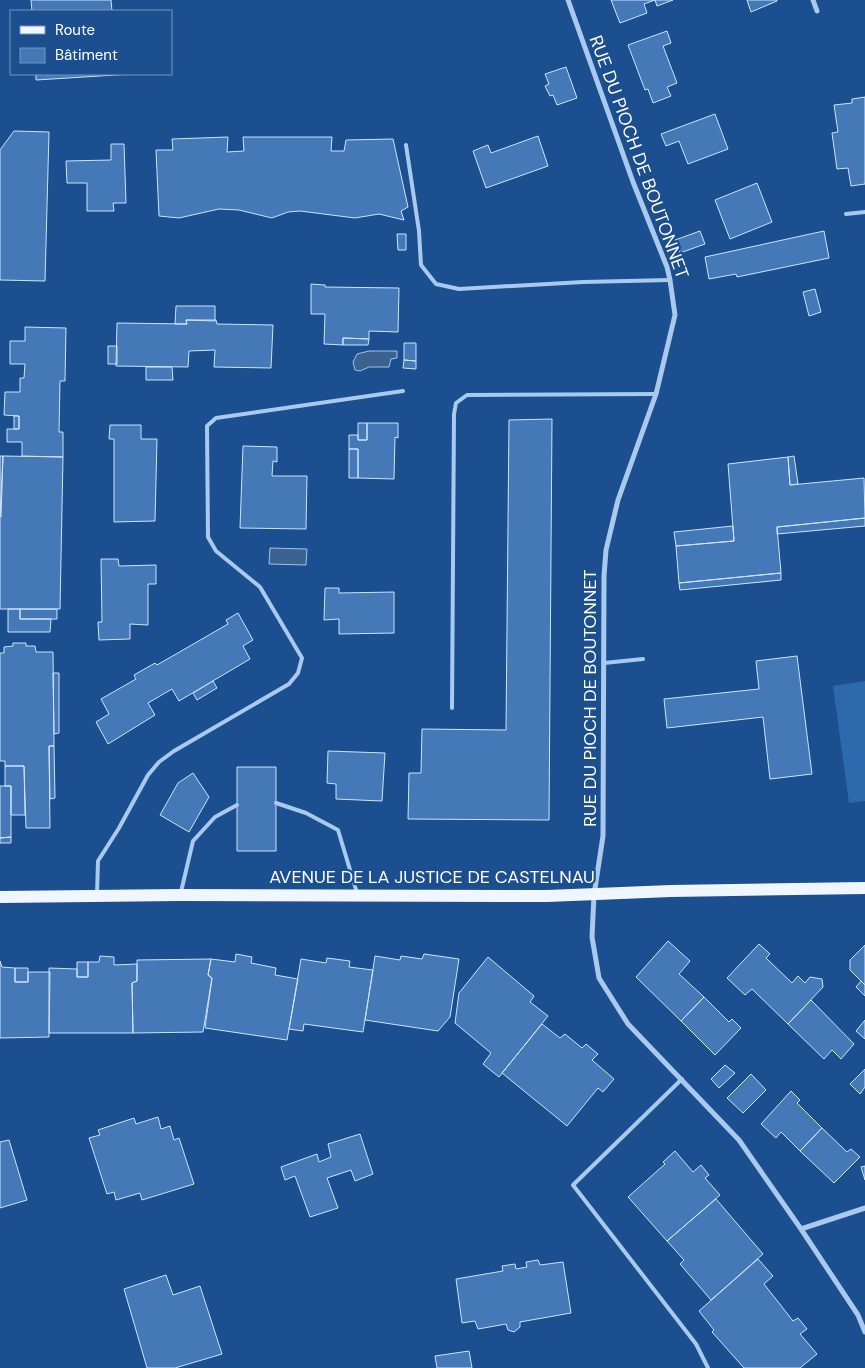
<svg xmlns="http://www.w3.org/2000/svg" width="865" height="1368" viewBox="0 0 865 1368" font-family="'DM Sans',sans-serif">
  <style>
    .garden { fill: #2e69ad }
    .water { fill: #3c6290; stroke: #9cc4f0 }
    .building { fill: #4478b7; stroke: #cfe3fa }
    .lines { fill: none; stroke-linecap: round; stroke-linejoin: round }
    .service { stroke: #a9c9ee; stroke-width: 4 }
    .minor { stroke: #a9c9ee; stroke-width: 5 }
    .primary { stroke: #f0f6ff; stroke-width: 12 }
    .labels { text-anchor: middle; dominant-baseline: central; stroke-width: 4.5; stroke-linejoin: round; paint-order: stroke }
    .street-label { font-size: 18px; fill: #fff; stroke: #1b4f8f }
  </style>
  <rect width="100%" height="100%" fill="#1b4f8f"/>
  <path class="garden" d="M865,681V801L849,803L833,686Z"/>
  <path class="water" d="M369,351H397V358L391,359L389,367H369L360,371L355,370L353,362L357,354Z
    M270,548L307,549L306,565L269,564Z"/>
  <path class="building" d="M31,0H111L112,11H32Z
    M611,0H655L644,4L647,13L620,23Z
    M655,0H673L657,6Z
    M747,0H777V1L751,12Z
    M667,31L671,43L663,46L677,83L667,87L671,96L653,103L648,89L645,90L628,45Z
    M566,67L577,98L557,105L553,95L550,96L545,86L549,84L545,74Z
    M36,74H131L36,80Z
    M865,97V184L851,186L848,168L837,169L832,133L838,132L834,105L852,103V99Z
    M715,114L728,149L688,164L679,141L666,146L661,134Z
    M14,131L49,132L45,281L0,280V150Z
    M538,136L548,166L486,188L473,151L488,145L491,153Z
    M228,137L227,152L244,151L243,137H332L331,151H344L346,140L393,139L408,207L401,211L404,220L379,214L355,218L300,211L288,212L272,218L239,210L219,209L179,218L159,216L156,150H173L172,139Z
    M111,144H124L126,203H113L114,211H87V183H67L66,161L111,160Z
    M757,183L772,222L730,239L715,200Z
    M700,231L705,244L680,253L675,240Z
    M824,231L829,258L737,277L736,274L709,279L705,257Z
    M397,234H406V250H398Z
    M311,284L325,285V287L399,288L398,332L369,331V339L343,338V345L324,344L325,314H311Z
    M815,289L821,312L809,316L803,292Z
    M176,306H215V321L186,320L187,324H175Z
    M186,320H216L217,324L273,325L271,368L214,367L215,350L189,351L188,367L116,366L117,323L187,324Z
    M25,327L66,328L65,381H60L59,432H63V457L22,456V442H7V429H19V416L4,415L5,392H20V378H24L25,364H10V341H25Z
    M343,338L369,339L368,345H343Z
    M404,343H416V361L404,360Z
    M108,346H117V364H108Z
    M404,360L416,361V369L403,368Z
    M146,367H172L173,380H146Z
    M14,416H19V429H14Z
    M552,419L549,820L408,819L409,773H421L422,729L506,730L509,420Z
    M358,423H367V440H358Z
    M367,423H398V438L395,437L394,479L358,478V449H349V435H358V440H367Z
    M110,425H141V439H157L155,521L114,522V439H109Z
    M243,446L277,447V462L273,461L272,476H307L306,529L240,528Z
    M349,449H358V478H349Z
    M0,456H3L1,517H0Z
    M3,456L63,457L60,609H0V517Z
    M794,456L798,484L790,485L788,457Z
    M788,457L790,485L864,478L865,518L777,527L781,573L679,583L676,546L734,541L728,464Z
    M865,518V526L777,534V527Z
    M733,526L734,541L676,546L674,532Z
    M101,559H118L119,566L156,565V584H148V625L130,624V639L99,640L98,622H102Z
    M781,573V580L680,590L679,583Z
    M325,588H339V593L394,592V633L339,634V619L324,620Z
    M8,609H20V619H51L50,632H8Z
    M20,609H57V619H20Z
    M238,613L253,640L243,646L250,659L179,701L172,689L148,703L155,715L108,744L96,722L109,714L101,699L136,679L134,675L155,663L157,665L228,624L226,620Z
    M13,643H26V646H35L36,652H53L54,746H49L50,828H26L24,766H5V761H0V653H4V647L13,646Z
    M797,656L812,774L770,779L763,717L667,728L664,699L759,689L756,661Z
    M53,673H59V733L54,734Z
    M213,681L217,688L197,700L193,693Z
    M49,746H54L55,798L50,799Z
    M328,751L385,753L382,801L336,799V784L327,783Z
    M5,766H24L25,815H11V786H5Z
    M237,767H276V851H237Z
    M193,773L209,797L189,832L160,815L178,783Z
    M0,786H11V837L0,838Z
    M11,837V843H0V838Z
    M668,941L690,961L679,974L704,997L681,1021L636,977Z
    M759,944L770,954L766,958L792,983L798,976L805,983L810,977L822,979L823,987L788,1024L752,989L745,995L727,978Z
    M865,945V985L850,970V960Z
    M236,954L252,957L251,963L276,968L275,975L298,979L287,1040L205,1028L212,978L208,975L211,959L235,962Z
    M424,954L459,959L450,1017L438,1031L365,1020L375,956L400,960L401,956L422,959Z
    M100,956L114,957V965L137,964V981L132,983L133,1033H49V968L77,969V977H88V962H99Z
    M488,957L534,996L530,1002L548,1016L499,1077L483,1064L491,1053L455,1023L459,993Z
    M327,958L350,961L349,967L373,970L363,1032L304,1024L303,1031L289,1029L301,959L326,963Z
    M211,959L208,975L212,978L203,1032L133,1033L132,983L137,981V960Z
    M0,961L2,967L15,968V982H28V972H50L49,1037L0,1038Z
    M77,962H88V977H77Z
    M15,968H28V982H15Z
    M861,981L865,985V996L856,987Z
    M704,997L729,1022L732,1019L741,1028L715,1055L681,1021Z
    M811,1000L854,1044L841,1059L832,1050L824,1059L788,1024Z
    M865,1020V1039L856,1031Z
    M542,1024L560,1038L565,1034L582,1048L586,1044L598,1054L592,1060L614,1079L603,1092L598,1088L567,1126L502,1073Z
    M725,1065L735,1073L719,1088L711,1079Z
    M865,1069V1087L860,1094L850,1084Z
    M751,1074L766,1090L743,1113L727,1098Z
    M791,1091L800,1100L797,1103L822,1128L800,1151L781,1132L776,1138L761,1124Z
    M158,1117L161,1129L170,1126L174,1140L179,1138L194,1184L142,1200L140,1193L116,1200L114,1192L107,1194L89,1138L100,1135L98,1130L134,1118L136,1124Z
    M822,1128L847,1152L851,1149L860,1157L834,1183L800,1151Z
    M360,1134L373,1174L355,1181L351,1170L327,1178L338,1208L310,1217L295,1176L285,1180L281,1167L317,1154L319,1162L331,1157L328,1144Z
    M9,1140L27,1200L0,1208V1142Z
    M675,1151L693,1172L701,1165L709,1175L705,1178L720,1195L667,1241L628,1197L665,1164L663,1162Z
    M865,1166V1180L861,1167Z
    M716,1199L763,1254L711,1300L680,1264L684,1260L667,1241Z
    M758,1259L773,1276L764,1284L793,1321L798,1318L807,1329L800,1334L817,1354L800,1368H744L712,1332L714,1330L699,1311Z
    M538,1260L540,1265L563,1262L571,1313L520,1322V1327L514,1332L508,1330L506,1324L478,1329L475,1321L462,1323L456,1279L503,1271L502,1266L515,1264L516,1269L527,1267L526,1262Z
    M166,1275L173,1295L200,1286L222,1354L175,1368H147L124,1289Z
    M469,1351L472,1368H437L435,1356Z"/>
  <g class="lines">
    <path class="service" d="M406,145L419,231L421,265L436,284L459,289L583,282L670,280
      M846,214L865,212
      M604,663L643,659
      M452,708L454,414L456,403L467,395L656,394
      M276,803L306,813L338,830L357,893
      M181,892L193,841L215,817L237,805
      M97,894L98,861L119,828L148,775L159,762L174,751L289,684L298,673L302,658L260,587L216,551L208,537L207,426L216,418L403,391
      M682,1079L573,1185L696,1344L708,1368"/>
    <path class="minor" d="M568,0L633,182L667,267L670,280L675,315L656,394L618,500L606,550L604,576L603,836L594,895L592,937L599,978L628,1024L739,1140L801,1229L858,1315L865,1332
      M813,0L817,11
      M801,1229L865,1208"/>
    <path class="primary" d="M0,897L180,895L547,896L671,891L865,888"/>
  </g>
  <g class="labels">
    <g class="street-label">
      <text transform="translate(639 157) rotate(70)">RUE DU PIOCH DE BOUTONNET</text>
      <text transform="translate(590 698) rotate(-90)">RUE DU PIOCH DE BOUTONNET</text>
      <text x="432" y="877">AVENUE DE LA JUSTICE DE CASTELNAU</text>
    </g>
  </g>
  <rect x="10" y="10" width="162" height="65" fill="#1b4f8f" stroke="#7695bc"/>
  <rect x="20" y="26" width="25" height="8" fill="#f0f6ff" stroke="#7695bc"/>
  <text x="55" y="35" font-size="15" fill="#ffffff">Route</text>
  <rect x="20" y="48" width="25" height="15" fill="#4478b7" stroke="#7695bc"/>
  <text x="55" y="60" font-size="15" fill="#ffffff">Bâtiment</text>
</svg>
